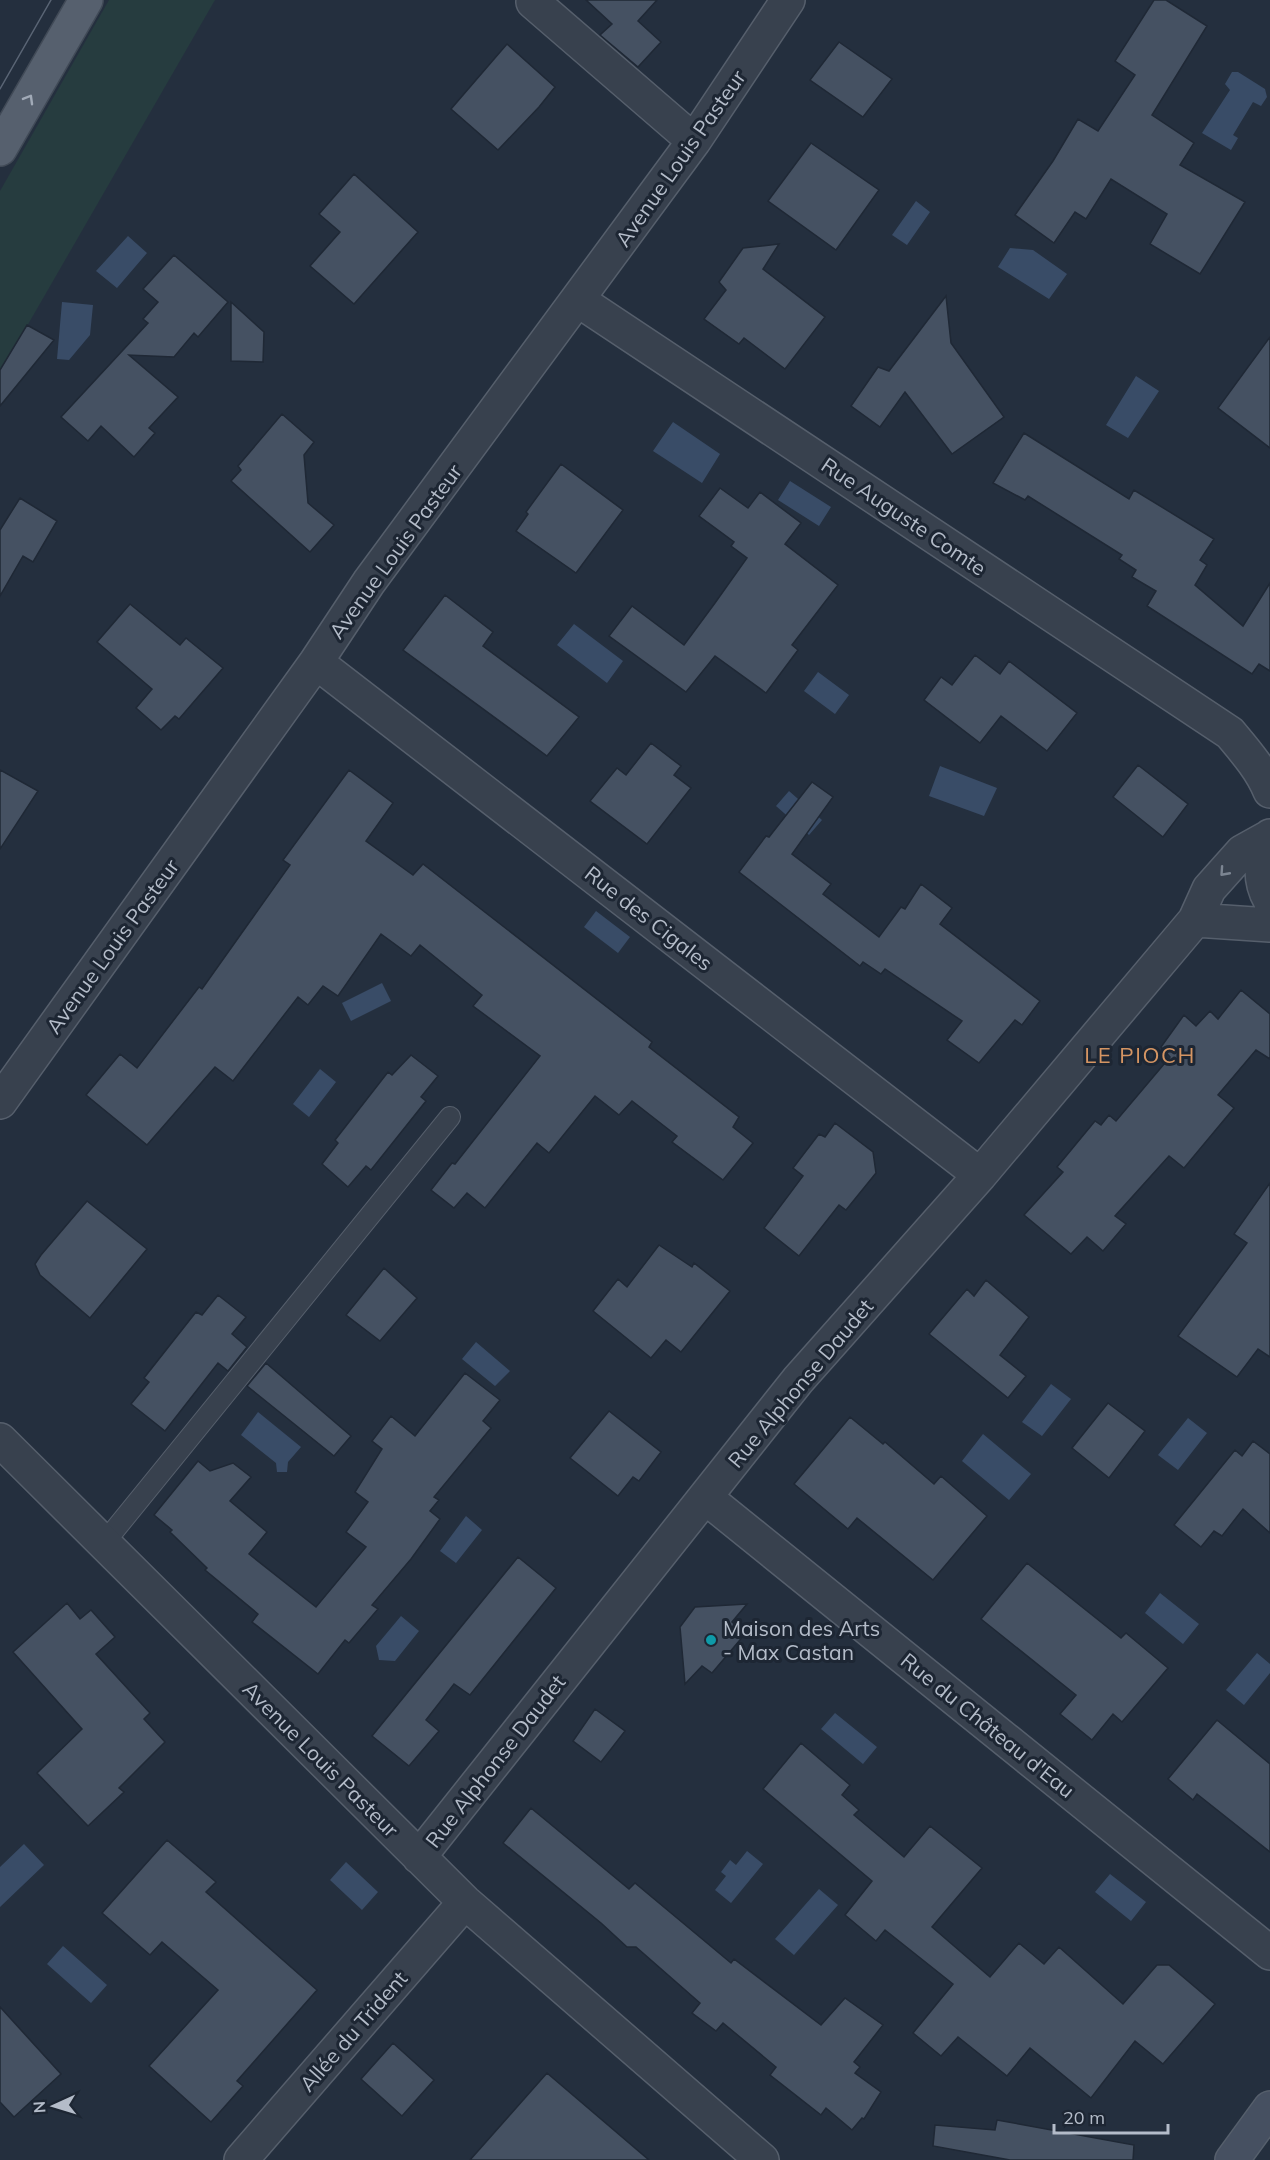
<svg xmlns="http://www.w3.org/2000/svg" width="1270" height="2160" viewBox="0 0 1270 2160" font-family="Mulish,sans-serif">
  <style>
    .green { fill: #263c3f }
    .water { fill: #394c67 }
    .building { fill: #455162; stroke: #1f2835; stroke-width: 1.5 }
    .lines { fill: none; stroke-linecap: round; stroke-linejoin: round }
    .service-casing { stroke: #565f6c; stroke-width: 22 }
    .minor-casing { stroke: #565f6c; stroke-width: 36 }
    .secondary-casing { stroke: #565f6c; stroke-width: 36 }
    .primary-casing { stroke: #414a57; stroke-width: 36 }
    .service { stroke: #38414e; stroke-width: 20 }
    .minor { stroke: #38414e; stroke-width: 33 }
    .secondary { stroke: #465061; stroke-width: 33 }
    .primary { stroke: #56606e; stroke-width: 33 }
    .tram { stroke: #5a6575; stroke-width: 1.5 }
    .oneway { stroke: #a1aab7 }
    .oneway2 { stroke: #7c8592 }
    .culture-dot { fill: #0f9aa8; stroke: #1d2633; stroke-width: 2 }
    .labels { text-anchor: middle; dominant-baseline: central; stroke-width: 6; stroke-linejoin: round; paint-order: stroke }
    .street-label { font-size: 21px; fill: #b4bcc9; stroke: #1d2633 }
    .poi-label { font-size: 21px; fill: #b4bcc9; stroke: #1d2633; text-anchor: start }
    .neighbourhood-label { font-size: 22px; letter-spacing: 1.5px; fill: #d59563; stroke: #1d2633 }
  </style>
  <rect width="100%" height="100%" fill="#242f3e"/>
  <path class="green" d="M109,0H215L0,373V191Z"/>
  <path class="water" d="M1232,72H1238L1265,89L1267,97L1261,106L1253,102L1233,135L1238,138L1231,150L1202,133L1230,90L1225,84Z
    M916,201L930,212L907,245L892,235Z
    M128,236L147,253L117,288L96,271Z
    M1010,248L1033,250L1067,274L1049,299L998,267Z
    M62,302L93,305L90,335L69,360L57,359Z
    M1136,376L1159,391L1128,438L1106,425Z
    M673,422L720,454L702,483L653,451Z
    M790,481L831,507L819,526L778,500Z
    M574,624L623,661L607,683L557,645Z
    M818,672L849,695L835,714L804,691Z
    M940,766L997,788L984,816L929,796Z
    M789,791L822,820L809,835L776,806Z
    M596,911L630,937L618,953L584,927Z
    M382,983L391,1001L351,1021L342,1003Z
    M320,1069L336,1082L309,1117L293,1104Z
    M476,1342L510,1371L495,1386L462,1359Z
    M1051,1384L1071,1399L1042,1436L1022,1422Z
    M258,1412L301,1447L288,1462L287,1472H277L276,1463L241,1435Z
    M1188,1418L1207,1433L1178,1470L1158,1455Z
    M983,1434L1031,1474L1009,1500L962,1461Z
    M466,1516L482,1530L456,1563L440,1551Z
    M1160,1593L1199,1624L1183,1644L1145,1613Z
    M401,1616L419,1631L395,1661L379,1660L376,1646Z
    M1257,1653L1270,1664V1673L1244,1705L1226,1690Z
    M835,1713L877,1747L863,1764L821,1729Z
    M24,1844L44,1865L0,1907V1867Z
    M747,1851L763,1864L731,1903L715,1890L726,1876L721,1872L730,1860L736,1865Z
    M346,1862L378,1892L362,1910L330,1880Z
    M1110,1874L1146,1902L1131,1921L1095,1892Z
    M819,1889L838,1905L794,1955L775,1939Z
    M63,1946L107,1985L91,2003L47,1964Z"/>
  <path class="building" d="M586,0H657L638,21L661,42L638,67L600,35L612,24Z
    M1154,0H1166L1207,26L1152,115L1194,143L1180,165L1245,202L1200,274L1150,244L1167,214L1111,179L1086,219L1075,212L1054,243L1015,215L1053,161L1078,119L1098,131L1135,75L1115,61Z
    M839,42L892,79L863,117L810,80Z
    M507,44L555,87L539,107L498,150L451,109Z
    M811,143L879,190L836,250L768,201Z
    M354,174L418,232L354,304L310,266L340,232L319,214Z
    M779,244L763,269L825,317L785,369L744,338L739,344L704,319L726,290L719,282L743,248Z
    M174,255L228,302L198,337L194,333L174,357L129,355L178,397L149,428L155,433L134,457L101,426L88,441L61,417L148,323L143,319L158,302L143,289Z
    M946,296L951,343L1004,417L952,454L905,392L880,427L851,406L878,367L889,371Z
    M231,302L264,332L263,362L231,361Z
    M27,325L54,340L0,406V370Z
    M1270,337V448L1218,408Z
    M282,414L314,442L304,455L308,503L334,525L310,552L231,481L241,470L238,466Z
    M1024,433L1129,499L1134,490L1214,539L1200,560L1207,565L1195,585L1243,626L1270,583V671L1259,664L1252,674L1147,606L1156,591L1132,577L1136,570L1119,559L1122,555L1028,496L1025,500L993,483Z
    M561,464L623,510L576,573L516,531L528,514L526,512Z
    M720,488L748,508L760,492L801,523L785,544L838,585L792,645L798,650L766,693L715,656L686,692L609,636L632,606L684,645L715,603L747,558L731,546L734,542L699,516Z
    M20,498L57,521L33,562L23,556L0,596V530Z
    M445,595L493,632L483,646L579,717L547,756L403,650Z
    M130,604L180,645L186,638L223,668L179,719L175,716L161,730L136,708L152,689L97,642Z
    M975,655L1000,674L1009,661L1077,713L1047,751L1001,716L980,743L924,700L941,677L952,685Z
    M651,743L681,766L674,775L691,788L647,844L590,801L617,768L626,775Z
    M1138,765L1188,804L1163,837L1113,797Z
    M0,770L38,791L0,849Z
    M349,770L393,803L366,841L413,875L423,864L652,1042L649,1047L739,1117L733,1127L753,1143L723,1180L672,1142L677,1136L632,1101L619,1115L595,1096L549,1153L537,1143L485,1208L467,1193L454,1208L431,1190L452,1163L455,1164L540,1056L473,1006L482,995L420,945L411,956L381,934L338,996L323,986L308,1005L298,997L233,1081L215,1067L147,1145L86,1095L120,1054L137,1068L199,987L202,989L290,865L283,860Z
    M812,782L833,797L792,854L831,884L823,894L879,937L901,907L905,909L921,884L952,908L940,924L1040,1001L1022,1025L1015,1020L979,1063L947,1040L962,1021L885,969L881,974L863,962L860,966L739,872L766,836L769,837Z
    M1241,990L1270,1014V1059L1256,1050L1218,1095L1234,1108L1184,1168L1169,1156L1115,1216L1126,1224L1103,1251L1087,1237L1071,1254L1024,1215L1063,1172L1057,1167L1095,1121L1101,1125L1109,1115L1116,1121L1170,1057L1161,1047L1184,1015L1196,1026L1210,1011L1218,1019Z
    M411,1055L438,1076L421,1097L426,1101L371,1170L366,1166L348,1187L322,1164L338,1143L335,1140L388,1072L392,1075Z
    M835,1123L873,1152L876,1173L846,1210L839,1205L799,1256L764,1228L803,1176L793,1168L819,1134L825,1137Z
    M1270,1183V1357L1258,1349L1237,1377L1178,1336L1247,1243L1234,1234Z
    M87,1201L147,1249L90,1318L40,1275L35,1264L41,1255Z
    M659,1245L692,1267L694,1263L730,1291L681,1352L666,1340L651,1358L593,1311L618,1279L627,1287Z
    M384,1268L417,1298L380,1341L346,1315Z
    M986,1280L1029,1317L1000,1355L1026,1376L1008,1398L929,1334L967,1289L974,1296Z
    M218,1295L246,1317L232,1334L247,1347L228,1371L218,1363L165,1431L131,1404L149,1382L144,1378L196,1312L202,1315Z
    M266,1363L351,1436L334,1456L247,1386Z
    M465,1373L500,1400L483,1421L491,1428L434,1497L439,1500L430,1511L440,1519L411,1559L372,1605L378,1609L349,1643L345,1640L318,1674L252,1622L258,1614L205,1570L207,1568L170,1532L172,1530L154,1515L198,1461L210,1471L233,1463L251,1477L230,1501L267,1532L249,1554L316,1607L366,1547L346,1532L368,1502L355,1492L382,1449L372,1441L391,1416L415,1436Z
    M1108,1403L1145,1431L1109,1478L1072,1448Z
    M609,1411L661,1452L639,1481L633,1477L618,1496L570,1458Z
    M850,1417L883,1444L885,1442L934,1484L941,1476L987,1516L933,1580L857,1518L848,1529L794,1484Z
    M1253,1441L1270,1454V1533L1243,1509L1222,1536L1214,1531L1201,1547L1174,1525L1235,1450L1242,1456Z
    M518,1557L556,1588L470,1695L454,1684L426,1720L439,1731L409,1766L372,1736Z
    M1027,1563L1121,1638L1126,1633L1168,1668L1122,1722L1113,1714L1092,1740L1060,1714L1076,1695L981,1619Z
    M67,1603L80,1619L91,1610L115,1637L96,1654L150,1713L144,1719L165,1742L119,1788L124,1792L88,1826L37,1773L82,1729L13,1652Z
    M747,1604L732,1622L745,1634L712,1673L702,1666L685,1684L680,1627L695,1607Z
    M595,1709L625,1731L601,1762L573,1741Z
    M1217,1720L1270,1764V1852L1197,1794L1193,1800L1168,1779Z
    M801,1743L850,1785L842,1795L859,1810L854,1815L904,1857L930,1826L982,1868L932,1927L990,1977L1019,1943L1044,1964L1059,1947L1123,2004L1157,1965H1169L1215,2004L1163,2064L1135,2041L1091,2098L1030,2048L1007,2076L958,2037L941,2056L913,2033L953,1984L885,1930L876,1941L845,1915L872,1881L763,1789Z
    M531,1808L629,1889L635,1883L731,1963L734,1959L821,2025L845,1998L883,2025L854,2062L860,2067L855,2073L881,2092L864,2119L862,2118L852,2130L826,2108L821,2115L770,2075L776,2067L723,2023L716,2031L692,2013L700,2003L636,1947H627L601,1923L503,1843Z
    M167,1840L216,1882L206,1892L317,1990L237,2081L243,2086L211,2122L149,2066L218,1990L162,1942L150,1955L102,1913Z
    M0,2007L61,2074L14,2117L0,2102Z
    M393,2043L434,2080L402,2116L361,2079Z
    M547,2073L649,2160H470Z
    M997,2120L1134,2145L1133,2160H1010L933,2146L935,2125L995,2130Z"/>
  <g class="lines">
    <g class="service-casing">
      <path id="service" d="M104,1543L450,1117"/>
    </g>
    <g class="minor-casing">
      <path id="minor" d="M533,2L694,141
        M578,300L1230,733C1245,751 1261,769 1270,791
        M316,662L980,1175
        M1270,836C1261,857 1258,879 1270,900
        M1195,920L1270,925
        M0,1102L316,662L369,582L694,141L788,0
        M0,1440L465,1902L762,2160
        M705,1497L1270,1953
        M419,1857L798,1380L980,1175L1195,920L1209,889L1242,852L1269,837
        M241,2160L465,1902"/>
    </g>
    <g class="secondary-casing">
      <path id="secondary" d="M1232,2160L1270,2108"/>
    </g>
    <g class="primary-casing">
      <path id="primary" d="M0,149L86,0"/>
    </g>
    <use href="#service" class="service"/>
    <use href="#minor" class="minor"/>
    <use href="#secondary" class="secondary"/>
    <use href="#primary" class="primary"/>
    <path class="tram" d="M0,89L51,0"/>
  </g>
  <defs><path id="oneway-chevron" d="M-2-3.5L2.5 0L-2 3.5" fill="none" stroke-width="1.6" stroke-linecap="round" stroke-linejoin="round" transform="scale(1.5)"/></defs>
  <use class="oneway" href="#oneway-chevron" transform="translate(29 99) rotate(-60)"/>
  <use class="oneway2" href="#oneway-chevron" transform="translate(1224 872) rotate(132)"/>
  <circle class="culture-dot" cx="711" cy="1640" r="6"/>
  <g class="labels">
    <g class="street-label">
      <text transform="translate(680 158) rotate(-55)">Avenue Louis Pasteur</text>
      <text transform="translate(904 516) rotate(34)">Rue Auguste Comte</text>
      <text transform="translate(395 551) rotate(-54)">Avenue Louis Pasteur</text>
      <text transform="translate(649 918) rotate(38)">Rue des Cigales</text>
      <text transform="translate(112 946) rotate(-54)">Avenue Louis Pasteur</text>
      <text transform="translate(800 1383) rotate(-50)">Rue Alphonse Daudet</text>
      <text transform="translate(988 1725) rotate(39)">Rue du Château d'Eau</text>
      <text transform="translate(321 1759) rotate(45)">Avenue Louis Pasteur</text>
      <text transform="translate(495 1761) rotate(-52)">Rue Alphonse Daudet</text>
      <text transform="translate(353 2031) rotate(-49)">Allée du Trident</text>
    </g>
    <g class="poi-label">
      <text x="723" y="1628">Maison des Arts<tspan x="723" dy="24">- Max Castan</tspan></text>
    </g>
    <g class="neighbourhood-label">
      <text x="1140" y="1055">LE PIOCH</text>
    </g>
  </g>
  <g transform="translate(54 2106) rotate(266)" stroke="#1d2633" stroke-width="4.5" paint-order="stroke">
  <path d="M0-4.5L10 22L0 15L-10 22Z" fill="#b4bcc9"/>
  <text y="-9" font-size="16" font-weight="bold" text-anchor="middle" fill="#b4bcc9">N</text>
  </g>
  <path d="M1054 2124v9h114v-9" fill="none" stroke="#b4bcc9" stroke-width="3"/>
  <text x="1063" y="2124" font-size="18" fill="#b4bcc9" stroke="#1d2633" stroke-width="4.5" paint-order="stroke">20 m</text>
</svg>
